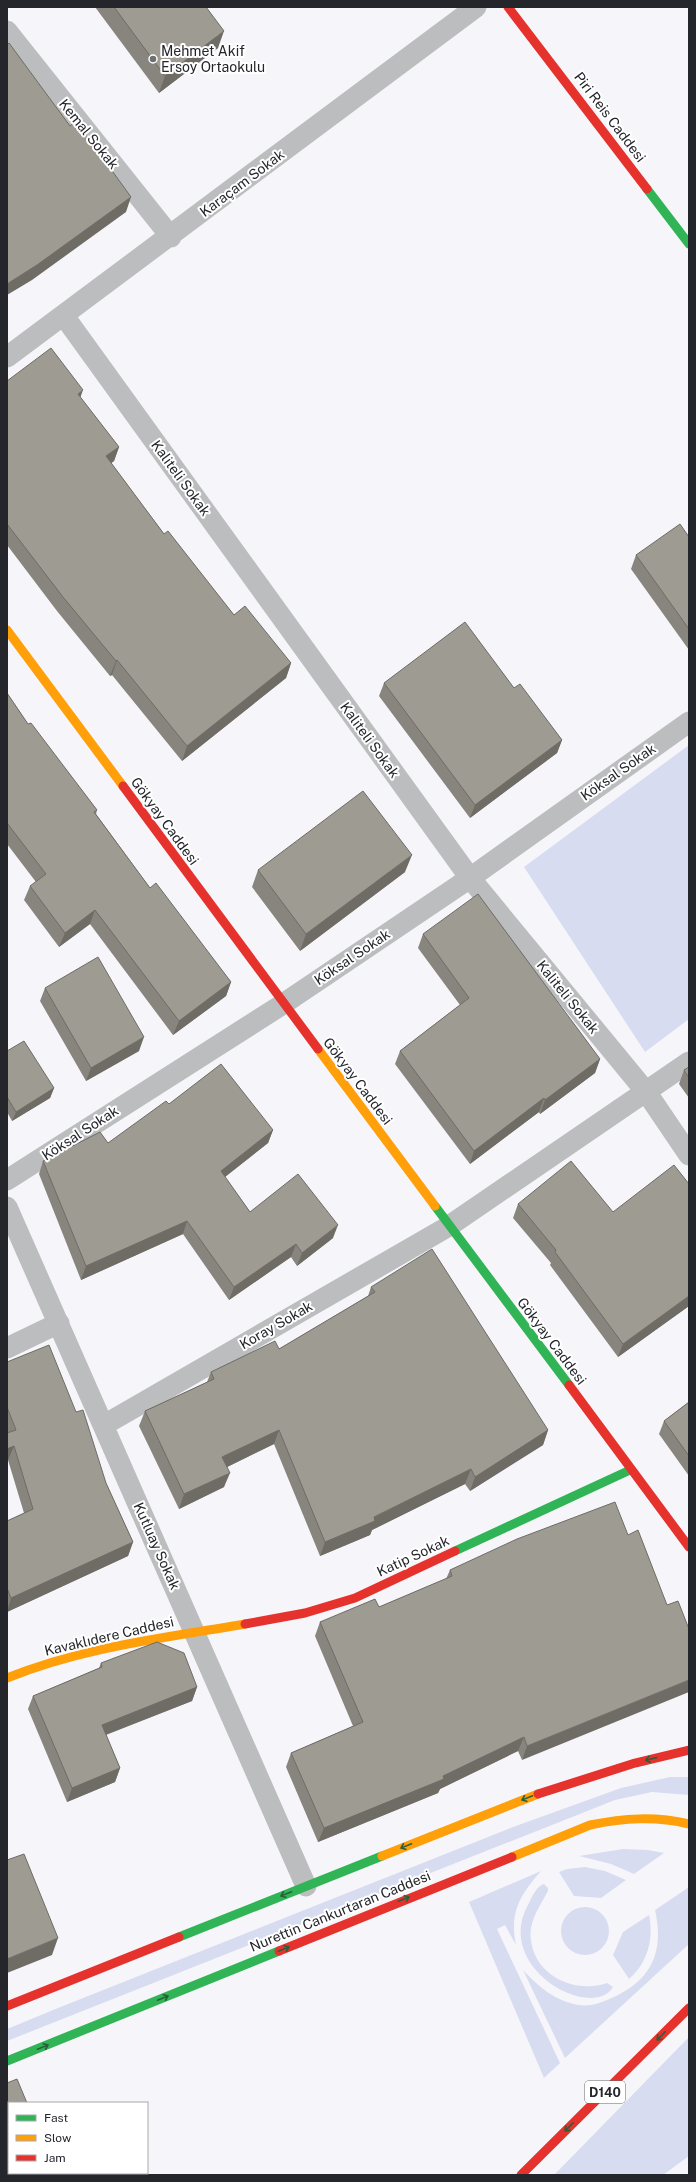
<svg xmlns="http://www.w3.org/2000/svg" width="696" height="2182" viewBox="0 0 696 2182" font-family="'Public Sans',sans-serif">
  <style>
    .green { fill: #d8dcf0 }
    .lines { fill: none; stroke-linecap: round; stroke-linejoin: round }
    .street { stroke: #bcbdbf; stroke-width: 21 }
    .fast { stroke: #30b455; stroke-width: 9 }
    .slow { stroke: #ff9f0a; stroke-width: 9 }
    .jam { stroke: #e5322d; stroke-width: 9 }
    .wall { fill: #88857e }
    .shaded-wall { fill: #6f6c66 }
    .building { fill: #9e9b92; stroke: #6f6c66 }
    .oneway { stroke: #295f3c }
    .poi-dot { fill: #6e6f74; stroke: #fff; stroke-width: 1.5 }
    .labels { text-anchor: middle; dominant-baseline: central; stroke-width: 4; stroke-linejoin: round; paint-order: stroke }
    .shield { fill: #fff; stroke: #66676b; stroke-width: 1 }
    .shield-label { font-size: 13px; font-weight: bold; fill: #24262c }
    .poi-label { font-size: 14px; fill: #24262c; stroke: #fff; text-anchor: start }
    .street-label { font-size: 14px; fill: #24262c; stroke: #fff }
  </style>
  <rect width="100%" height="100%" fill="#f6f6fa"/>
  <path class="green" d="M689,745V1019L645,1052L524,867Z
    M670,1777H689V1795L652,1792L615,1800L7,2041V2029L58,2008L513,1827L621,1788Z
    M623,1849L648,1850L664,1853L634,1874L611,1864L579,1856Z
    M585,1867L605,1871L626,1880L601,1898L574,1896L559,1872L567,1869Z
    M541,1871C521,1894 509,1912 516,1945L505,1925L497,1929L560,2063L544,2078L469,1902Z
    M544,1884L548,1888V1891C540,1906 528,1922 531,1940C535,1976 575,1994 607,1983L613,1987C593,2022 491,1968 529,1903C532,1896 537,1886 544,1884Z
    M689,1887V1944L565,2058L523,1970C539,1987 555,2001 579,2005C591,2007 603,2002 614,1997C653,1979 664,1950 655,1910Z
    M561 1931a24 24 0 1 1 48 0a24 24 0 1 1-48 0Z
    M649,1915C654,1938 648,1963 629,1979L613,1955L623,1932Z
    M689,2037V2156L663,2175H554Z"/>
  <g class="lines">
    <path class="street" d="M7,31L171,237
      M64,316L470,878L647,1093L689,1155
      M7,357L476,7
      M7,1180L283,1004L470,878L689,722
      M7,1207L306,1886
      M7,1348L59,1323
      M104,1425L449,1226L689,1062"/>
    <path class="fast" d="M647,189L689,244
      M435,1206L569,1385
      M455,1551L630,1470
      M179,1937L382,1856
      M7,2061L279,1951"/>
    <path class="slow" d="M7,630L123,786
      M318,1049L435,1206
      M7,1678C83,1647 165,1638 245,1624
      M382,1856L538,1794
      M512,1857L590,1825C624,1818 655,1816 689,1824"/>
    <path class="jam" d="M508,7L647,189
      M123,786L318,1049
      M569,1385L689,1547
      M245,1624L305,1613L355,1598L455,1551
      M538,1794L635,1763L689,1750
      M279,1951L512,1857
      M7,2006L179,1937
      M521,2175L689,2008"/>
  </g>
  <path class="wall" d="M95,7H206L218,48L159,93Z
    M7,381L80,398L119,447L114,461L111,463L164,534L234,615L291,663L286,678L182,761L112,675L110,676L57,611L7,545Z
    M689,537V650L631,569L636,555Z
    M384,683L514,688L562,740L557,753L470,818L379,696Z
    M7,693L28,724L97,810L96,814L150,888L231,982L226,996L173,1035L90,924L59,947L24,900L30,886L36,882L7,844Z
    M258,870L405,872L300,951L252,887Z
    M423,934L600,1059L595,1073L540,1114L539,1112L470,1164L395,1064L400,1051L460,1005L418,948Z
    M45,988L139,1051L86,1081L40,1001Z
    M7,1051L54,1088L50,1098L12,1121L7,1112Z
    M689,1067V1098L679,1084L684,1070Z
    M169,1104L273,1130L268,1143L225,1177L250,1212L333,1238L297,1266L291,1257L229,1300L183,1234L81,1280L39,1174L43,1161L108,1143Z
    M689,1184V1306L618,1357L550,1265L551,1263L513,1218L518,1204L613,1212Z
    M371,1287L548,1430L543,1445L470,1491L465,1484L372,1530L370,1535L320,1556L274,1444L227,1467L224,1487L179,1509L139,1426L145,1411L207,1382L211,1372L279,1349L368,1296Z
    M7,1362L76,1412L106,1483L133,1542L128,1556L7,1612V1521L24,1513L8,1460H7Z
    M689,1402V1476L659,1434L664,1421Z
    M628,1535L522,1760L518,1751L440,1789L438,1793L318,1842L286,1767L291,1753L353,1726L315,1636L320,1622L379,1607L446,1579L450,1570Z
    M101,1663L197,1687L192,1701L106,1735L120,1768L115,1782L67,1802L28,1709L33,1696L99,1668Z
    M93,2173H129L124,2175H94Z"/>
  <path class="shaded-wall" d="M224,31L218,48L159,93L165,76Z
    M131,197L126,212L32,280L7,295V284Z
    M83,390L78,404V394Z
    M119,447L114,461L101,471L106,456Z
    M117,660L112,675L110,676L116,661Z
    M291,663L286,678L182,761L187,746Z
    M562,740L557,753L470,818L475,805Z
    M412,855L405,872L300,951L306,934Z
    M95,910L90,924L59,947L65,933Z
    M231,982L226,996L173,1035L179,1021Z
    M144,1037L139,1051L86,1081L91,1068Z
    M600,1059L595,1073L540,1114L545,1100Z
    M54,1088L50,1098L12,1121L16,1112Z
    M544,1098L539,1112L470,1164L474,1151Z
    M273,1130L268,1143L216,1184L221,1171Z
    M187,1221L183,1234L81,1280L86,1266Z
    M338,1225L333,1238L297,1266L302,1253Z
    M296,1244L291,1257L229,1300L234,1287Z
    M689,1296V1306L618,1357L623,1344Z
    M279,1430L274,1444L217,1472L222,1457Z
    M548,1430L543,1445L470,1491L475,1477Z
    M14,1446L8,1460H7V1449Z
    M471,1469L465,1484L372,1530L370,1535L320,1556L325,1542Z
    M230,1473L224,1487L179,1509L184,1494Z
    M133,1542L128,1556L7,1612L11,1598Z
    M689,1680V1692L522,1760L527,1746Z
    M197,1687L192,1701L97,1738L102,1725Z
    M524,1737L518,1751L440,1789L438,1793L318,1842L324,1828L443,1776Z
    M120,1768L115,1782L67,1802L72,1788Z
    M58,1938L52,1955L7,1973V1959Z
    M113,2173H129L124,2175H108Z"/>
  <path class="building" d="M114,7H206L224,31L165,76Z
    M9,43L70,126L76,121L131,197L37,265L7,284V45Z
    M51,348L83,390L78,394L119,447L106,456L164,534L168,531L234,615L245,606L291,663L187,746L117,660L116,661L63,597L7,524V381Z
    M680,524L689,537V629L636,555Z
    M465,622L514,688L520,684L562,740L475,805L384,683Z
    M7,693L28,724L31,723L97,810L94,812L150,888L156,883L231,982L179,1021L95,910L65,933L30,886L46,874L7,823Z
    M363,791L412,855L306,934L258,870Z
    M478,894L600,1059L545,1100L544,1098L474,1151L400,1051L469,998L423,934Z
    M98,957L144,1037L91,1068L45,988Z
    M24,1041L54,1088L16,1112L7,1097V1051Z
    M221,1064L273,1130L221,1171L250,1212L298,1174L338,1225L302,1253L296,1244L234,1287L187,1221L86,1266L43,1161L100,1132L108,1143L166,1101L169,1104Z
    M689,1067V1078L684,1070Z
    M571,1161L613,1212L674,1165L689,1184V1296L623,1344L555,1252L556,1250L518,1204Z
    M432,1249L548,1430L475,1477L471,1469L374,1517L375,1521L325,1542L279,1430L222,1457L230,1473L184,1494L145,1411L214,1379L211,1372L275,1341L279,1349L375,1292L371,1287Z
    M49,1345L76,1412L83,1410L106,1483L133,1542L11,1598L7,1588V1521L33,1509L14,1446L7,1449V1433L16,1430L7,1407V1362Z
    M689,1402V1456L664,1421Z
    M615,1502L628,1535L638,1530L667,1605L678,1601L689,1629V1680L527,1746L524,1737L443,1776L444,1779L324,1828L291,1753L363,1722L320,1622L375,1599L379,1607L452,1576L450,1570L517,1539Z
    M157,1642L184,1653L197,1687L102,1725L120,1768L72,1788L33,1696L102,1667L101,1663Z
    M24,1854L58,1938L7,1959V1860Z
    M17,2079L27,2103H9V2173H56L57,2175H7V2083Z
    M101,2173H113L108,2175H102Z"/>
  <defs><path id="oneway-shaft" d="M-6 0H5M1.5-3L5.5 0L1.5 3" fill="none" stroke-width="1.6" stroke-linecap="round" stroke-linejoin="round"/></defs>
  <g class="oneway">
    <use href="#oneway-shaft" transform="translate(651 1759) rotate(166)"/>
    <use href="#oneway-shaft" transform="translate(527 1798) rotate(158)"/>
    <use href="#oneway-shaft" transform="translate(406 1846) rotate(158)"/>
    <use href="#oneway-shaft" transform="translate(286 1894) rotate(158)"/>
    <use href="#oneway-shaft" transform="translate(404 1899) rotate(-22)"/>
    <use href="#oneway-shaft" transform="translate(284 1949) rotate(-22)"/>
    <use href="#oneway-shaft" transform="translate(163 1998) rotate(-22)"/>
    <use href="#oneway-shaft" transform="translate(661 2036) rotate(135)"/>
    <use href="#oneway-shaft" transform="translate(43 2047) rotate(-22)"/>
    <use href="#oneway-shaft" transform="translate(569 2127) rotate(135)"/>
  </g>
  <circle class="poi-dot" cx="153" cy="59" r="4"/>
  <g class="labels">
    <rect class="shield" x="585" y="2081" width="40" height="22" rx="3"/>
    <g class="shield-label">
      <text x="605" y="2092">D140</text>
    </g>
    <g class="poi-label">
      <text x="161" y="51">Mehmet Akif<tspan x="161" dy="16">Ersoy Ortaokulu</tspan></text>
    </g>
    <g class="street-label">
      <text transform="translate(610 117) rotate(53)">Piri Reis Caddesi</text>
      <text transform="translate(89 134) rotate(51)">Kemal Sokak</text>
      <text transform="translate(242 183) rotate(-37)">Karaçam Sokak</text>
      <text transform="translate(181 478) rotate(54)">Kaliteli Sokak</text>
      <text transform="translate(370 740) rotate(54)">Kaliteli Sokak</text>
      <text transform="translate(618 772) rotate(-35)">Köksal Sokak</text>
      <text transform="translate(165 821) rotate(54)">Gökyay Caddesi</text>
      <text transform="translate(352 957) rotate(-34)">Köksal Sokak</text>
      <text transform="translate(568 997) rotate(51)">Kaliteli Sokak</text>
      <text transform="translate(358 1081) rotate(53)">Gökyay Caddesi</text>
      <text transform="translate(80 1133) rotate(-33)">Köksal Sokak</text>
      <text transform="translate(276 1325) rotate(-30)">Koray Sokak</text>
      <text transform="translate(552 1341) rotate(53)">Gökyay Caddesi</text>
      <text transform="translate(157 1546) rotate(66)">Kutluay Sokak</text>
      <text transform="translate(413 1556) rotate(-25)">Katip Sokak</text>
      <text transform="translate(109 1636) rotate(-13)">Kavaklıdere Caddesi</text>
      <text transform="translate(340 1911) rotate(-22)">Nurettin Cankurtaran Caddesi</text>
    </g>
  </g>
  <rect width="696" height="2182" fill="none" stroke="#24262c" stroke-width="16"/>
  <rect x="8" y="2102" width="140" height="72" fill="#ffffff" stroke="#a7a8ab"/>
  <rect x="16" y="2115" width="20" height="6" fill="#30b455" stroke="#a7a8ab"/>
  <text x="44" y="2122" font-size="12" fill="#24262c">Fast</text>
  <rect x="16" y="2135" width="20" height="6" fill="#ff9f0a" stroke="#a7a8ab"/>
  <text x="44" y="2142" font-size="12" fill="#24262c">Slow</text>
  <rect x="16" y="2155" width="20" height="6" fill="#e5322d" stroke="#a7a8ab"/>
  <text x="44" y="2162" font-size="12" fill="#24262c">Jam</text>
</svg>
